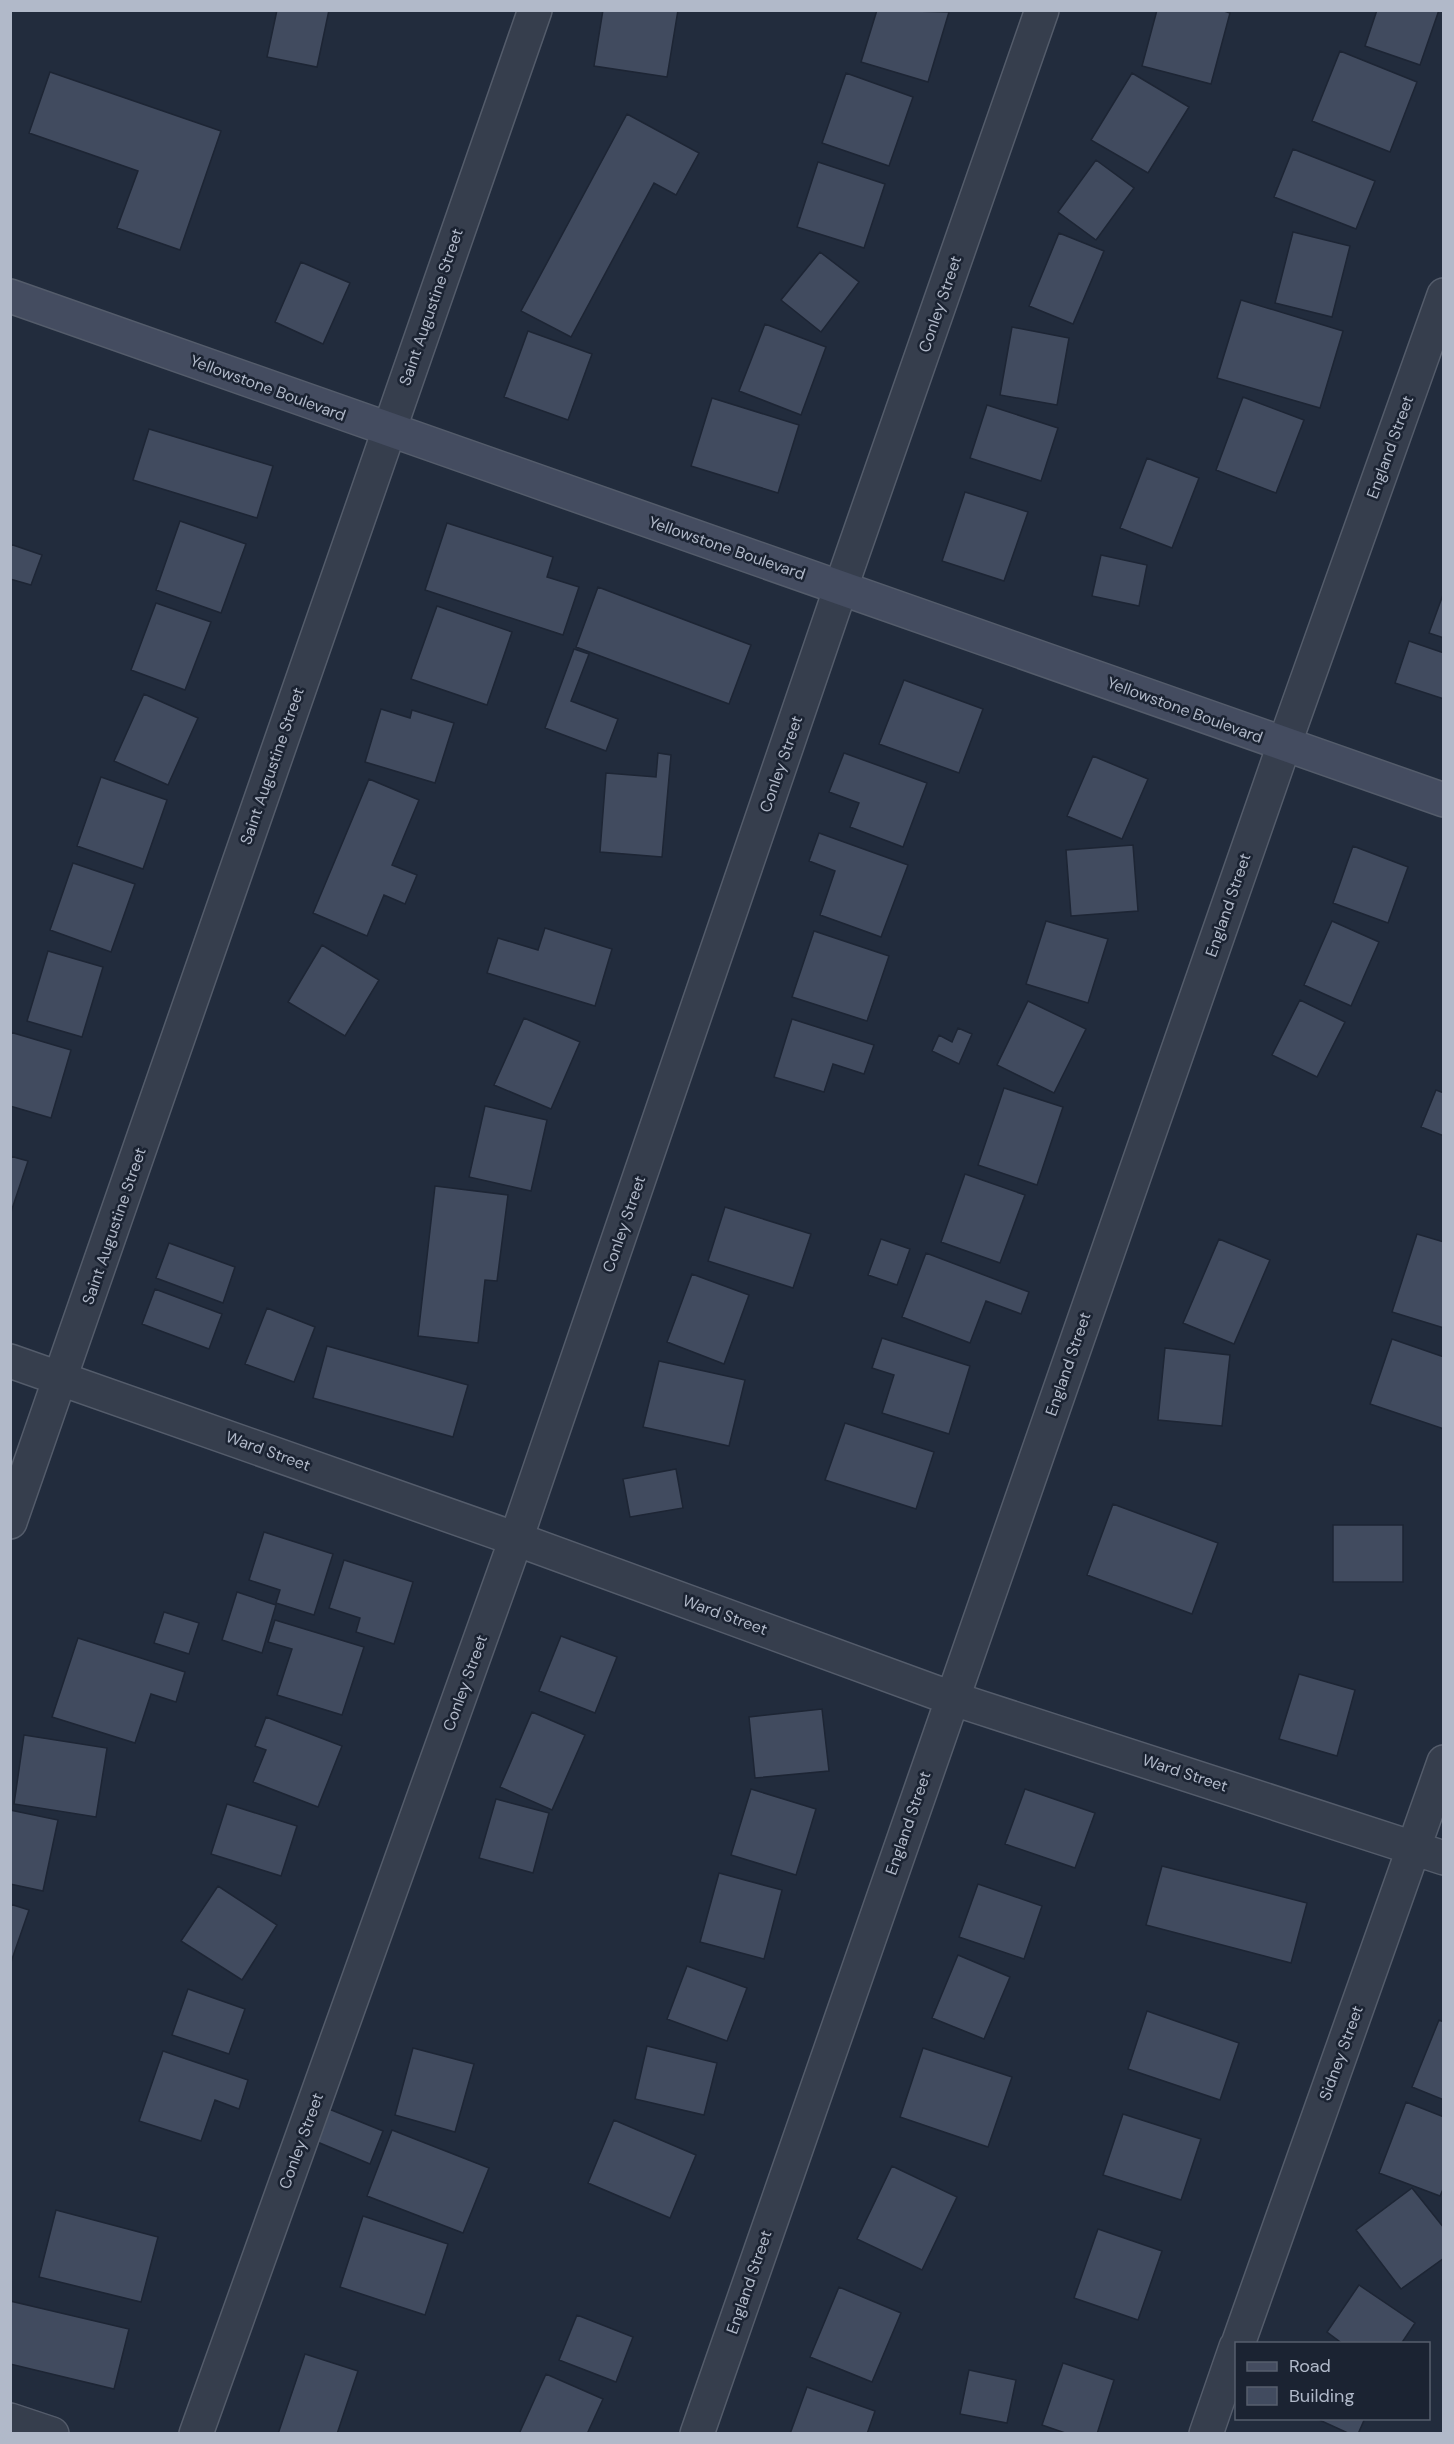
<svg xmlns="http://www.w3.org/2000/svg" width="1454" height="2444" viewBox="0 0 1454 2444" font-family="'DM Sans',sans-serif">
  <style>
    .building { fill: #414b5f; stroke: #1d2534; stroke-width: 1.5 }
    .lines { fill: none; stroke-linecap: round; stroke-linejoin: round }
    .street-casing { stroke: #545c6b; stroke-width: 36 }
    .secondary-casing { stroke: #545c6b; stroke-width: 36 }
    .street { stroke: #363e4d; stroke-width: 33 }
    .secondary { stroke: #444c60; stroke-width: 33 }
    .labels { text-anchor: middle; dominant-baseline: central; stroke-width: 5; stroke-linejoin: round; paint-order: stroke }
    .street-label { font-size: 16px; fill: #b1b9c9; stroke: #1b2332 }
  </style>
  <rect width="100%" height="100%" fill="#222c3d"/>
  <path class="building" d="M277,10H329L317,67L267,57Z
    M603,10H678L667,77L594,66Z
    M877,10L949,12L928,82L861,62Z
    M1157,10H1221L1230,13L1211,84L1142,66Z
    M1377,10H1439L1420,65L1365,46Z
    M1340,51L1417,82L1390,152L1312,121Z
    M50,72L221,131L180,250L117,228L138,171L29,133Z
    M846,73L913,97L889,166L822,143Z
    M1132,73L1189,107L1148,173L1091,140Z
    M627,114L699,153L676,195L654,183L571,337L521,311Z
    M1293,149L1375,181L1356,229L1274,197Z
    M1096,160L1134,188L1096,240L1058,212Z
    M818,162L885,184L864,248L797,227Z
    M1293,232L1350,246L1332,317L1275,303Z
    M1059,233L1104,251L1073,324L1029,306Z
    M820,252L859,282L821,332L781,300Z
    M301,262L350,283L323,344L275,322Z
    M1241,300L1343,331L1320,408L1217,378Z
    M765,324L826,347L801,415L739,391Z
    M1012,327L1069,338L1057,405L1000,395Z
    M528,331L592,354L568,420L504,397Z
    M1243,397L1304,420L1276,493L1216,470Z
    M712,398L799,425L778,493L691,466Z
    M987,405L1058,428L1041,481L970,458Z
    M149,429L273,466L257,518L133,480Z
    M1147,458L1199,478L1172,548L1120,528Z
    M965,492L1028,512L1004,581L942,561Z
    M180,521L246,544L221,613L156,590Z
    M447,523L553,557L547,577L579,587L563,635L425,590Z
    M10,544L42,555L31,585L10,579Z
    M1101,555L1147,565L1139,606L1092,596Z
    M598,587L751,645L729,704L576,647Z
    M1444,592V638L1429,633Z
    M156,603L211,622L185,690L131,670Z
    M437,606L512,632L487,705L411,679Z
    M1409,641L1444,653V699L1395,683Z
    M574,649L589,654L571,701L618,719L606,751L545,728Z
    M904,680L983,709L959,773L879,744Z
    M144,694L198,718L168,785L114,761Z
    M381,709L410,718L412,710L454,723L435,783L365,762Z
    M658,753L671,755L662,857L600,852L606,773L656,777Z
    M844,753L927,783L903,847L850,827L859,803L829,792Z
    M1093,756L1148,779L1122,839L1067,816Z
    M101,777L167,800L143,869L77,846Z
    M369,779L419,800L392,865L417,875L405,904L384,895L367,936L313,913Z
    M819,833L908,865L881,937L820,915L835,871L809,861Z
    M1133,845L1138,911L1071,916L1066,850Z
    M1353,846L1408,867L1388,923L1333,903Z
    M73,863L135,884L111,952L50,930Z
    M1046,921L1108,939L1088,1003L1026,984Z
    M1332,921L1379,942L1351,1006L1304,985Z
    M545,928L612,949L595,1006L487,973L498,938L538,950Z
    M814,931L889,956L867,1021L792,997Z
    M322,945L379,980L345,1036L288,1002Z
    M48,951L103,967L82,1037L27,1021Z
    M1300,1000L1345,1022L1317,1077L1272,1055Z
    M1028,1001L1086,1029L1054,1093L997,1065Z
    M524,1018L580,1042L551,1109L494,1085Z
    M792,1019L874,1045L864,1074L833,1064L824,1092L774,1077Z
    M958,1028L972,1034L959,1064L932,1051L939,1035L952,1042Z
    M10,1032L71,1050L51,1118L10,1106Z
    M1004,1088L1063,1107L1037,1185L978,1165Z
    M1436,1090L1444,1093V1136L1421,1127Z
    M485,1106L547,1120L531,1191L469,1177Z
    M10,1156L28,1161L10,1215Z
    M965,1174L1025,1195L1000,1263L941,1242Z
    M435,1186L508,1195L497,1281L485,1280L478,1343L418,1336Z
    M725,1207L811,1234L793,1288L708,1261Z
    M1417,1234L1444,1242V1328L1392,1312Z
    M881,1239L910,1249L897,1285L868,1275Z
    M1219,1239L1270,1260L1234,1344L1183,1323Z
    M169,1243L235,1267L223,1303L156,1278Z
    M926,1253L1029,1292L1021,1314L986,1301L970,1343L902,1317Z
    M692,1274L749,1295L724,1364L667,1342Z
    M155,1289L222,1314L209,1349L142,1324Z
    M267,1308L315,1327L294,1382L245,1364Z
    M882,1338L970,1366L949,1434L882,1413L894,1375L872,1368Z
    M1392,1339L1444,1357V1429L1370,1404Z
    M327,1346L468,1385L453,1437L313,1398Z
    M1165,1348L1230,1355L1222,1426L1158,1420Z
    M659,1361L745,1380L729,1446L643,1427Z
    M845,1423L934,1452L916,1509L825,1480Z
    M676,1469L683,1508L630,1517L623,1479Z
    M1113,1504L1218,1543L1192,1614L1087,1575Z
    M1333,1525H1403V1582H1333Z
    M264,1532L333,1554L314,1615L276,1603L280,1590L249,1580Z
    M344,1560L413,1582L394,1644L356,1632L360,1618L329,1608Z
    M237,1592L276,1605L262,1653L222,1640Z
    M164,1612L199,1623L189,1654L154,1643Z
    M275,1620L364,1647L342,1715L277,1695L292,1649L268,1642Z
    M561,1636L617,1657L595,1713L539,1691Z
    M78,1638L185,1672L176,1702L151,1694L135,1743L52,1717Z
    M1299,1674L1355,1690L1337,1756L1279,1739Z
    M822,1709L829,1771L755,1778L749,1717Z
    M532,1712L585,1735L552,1810L500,1787Z
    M266,1717L342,1746L318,1807L253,1782L266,1750L255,1746Z
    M24,1735L107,1748L96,1817L14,1804Z
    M751,1789L816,1809L796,1875L731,1855Z
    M1025,1789L1095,1813L1075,1868L1005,1844Z
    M496,1799L549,1813L533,1873L479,1858Z
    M227,1804L297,1826L281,1876L211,1854Z
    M10,1810L58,1820L43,1891L10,1884Z
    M1162,1866L1307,1903L1291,1963L1146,1925Z
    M719,1873L782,1890L764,1959L700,1942Z
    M978,1884L1042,1906L1024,1959L959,1937Z
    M218,1886L277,1925L242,1980L181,1941Z
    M10,1904L29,1910L10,1965Z
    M958,1955L1010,1977L984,2039L932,2018Z
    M687,1966L747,1988L727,2041L667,2019Z
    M188,1989L245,2009L229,2054L172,2035Z
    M1147,2011L1239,2043L1220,2100L1128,2069Z
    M1439,2020L1444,2022V2100L1412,2087Z
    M647,2046L717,2063L704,2115L635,2099Z
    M413,2048L474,2064L455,2132L395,2115Z
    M923,2048L1012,2077L988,2147L900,2117Z
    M163,2051L248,2080L239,2109L215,2100L201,2141L139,2121Z
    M1406,2102L1444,2117V2187L1440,2196L1379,2173Z
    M329,2109L383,2131L370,2164L315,2141Z
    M1123,2114L1201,2139L1181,2200L1103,2175Z
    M614,2120L696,2155L670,2218L588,2183Z
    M392,2130L489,2168L463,2233L367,2196Z
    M892,2166L957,2197L922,2270L857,2239Z
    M1412,2188L1444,2228V2258L1401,2289L1356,2230Z
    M56,2210L158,2237L141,2302L39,2277Z
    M363,2216L448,2244L425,2315L340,2287Z
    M1098,2229L1162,2251L1138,2320L1074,2298Z
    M1359,2285L1415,2323L1401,2344H1343L1327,2332Z
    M839,2287L901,2313L872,2382L810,2357Z
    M10,2301L129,2329L114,2389L10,2364Z
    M577,2315L633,2337L616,2382L559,2360Z
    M305,2354L358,2371L337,2434H278Z
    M1063,2363L1114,2380L1097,2434H1068L1042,2425Z
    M969,2370L1016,2380L1007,2423L960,2414Z
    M546,2374L603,2399L587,2434H519Z
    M807,2387L875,2411L867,2434H790Z
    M1315,2418H1365L1358,2434H1350Z"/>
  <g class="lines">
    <g class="street-casing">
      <path id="street" d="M10,1361L516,1539L951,1698L1444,1858
        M10,1522L535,10
        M1238,2344L1444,1762
        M10,2420L52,2434
        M196,2434L516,1539L841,587L1042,10
        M697,2434L1284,745L1444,295
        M1206,2434L1236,2347"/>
    </g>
    <g class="secondary-casing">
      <path id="secondary" d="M10,296L1444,800"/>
    </g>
    <use href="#street" class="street"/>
    <use href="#secondary" class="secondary"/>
  </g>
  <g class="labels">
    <g class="street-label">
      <text transform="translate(940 304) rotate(-71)">Conley Street</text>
      <text transform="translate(431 307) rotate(-71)">Saint Augustine Street</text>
      <text transform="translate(268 388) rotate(20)">Yellowstone Boulevard</text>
      <text transform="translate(1390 447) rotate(-70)">England Street</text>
      <text transform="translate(727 548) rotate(19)">Yellowstone Boulevard</text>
      <text transform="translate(1185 710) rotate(20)">Yellowstone Boulevard</text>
      <text transform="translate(781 764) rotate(-71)">Conley Street</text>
      <text transform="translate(272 766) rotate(-71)">Saint Augustine Street</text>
      <text transform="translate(1228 905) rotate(-71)">England Street</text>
      <text transform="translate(624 1224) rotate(-71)">Conley Street</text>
      <text transform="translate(114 1226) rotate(-71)">Saint Augustine Street</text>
      <text transform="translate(1068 1364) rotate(-71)">England Street</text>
      <text transform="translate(268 1451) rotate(20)">Ward Street</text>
      <text transform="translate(725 1615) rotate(20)">Ward Street</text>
      <text transform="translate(465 1683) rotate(-70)">Conley Street</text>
      <text transform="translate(1185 1773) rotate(18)">Ward Street</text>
      <text transform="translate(908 1823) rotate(-71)">England Street</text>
      <text transform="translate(1341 2053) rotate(-70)">Sidney Street</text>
      <text transform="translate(301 2141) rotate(-70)">Conley Street</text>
      <text transform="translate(749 2282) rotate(-71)">England Street</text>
    </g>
  </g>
  <rect width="1454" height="2444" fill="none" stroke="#b1b9c9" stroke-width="24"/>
  <rect x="1235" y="2342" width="195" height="78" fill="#1b2332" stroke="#575f6e" stroke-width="1.5"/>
  <rect x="1247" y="2362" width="30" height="9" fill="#444c60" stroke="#575f6e" stroke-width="1.5"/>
  <text x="1289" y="2372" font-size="18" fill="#b1b9c9">Road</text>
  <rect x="1247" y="2387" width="30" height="18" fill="#414b5f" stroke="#575f6e" stroke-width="1.5"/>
  <text x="1289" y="2402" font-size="18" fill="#b1b9c9">Building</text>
</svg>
